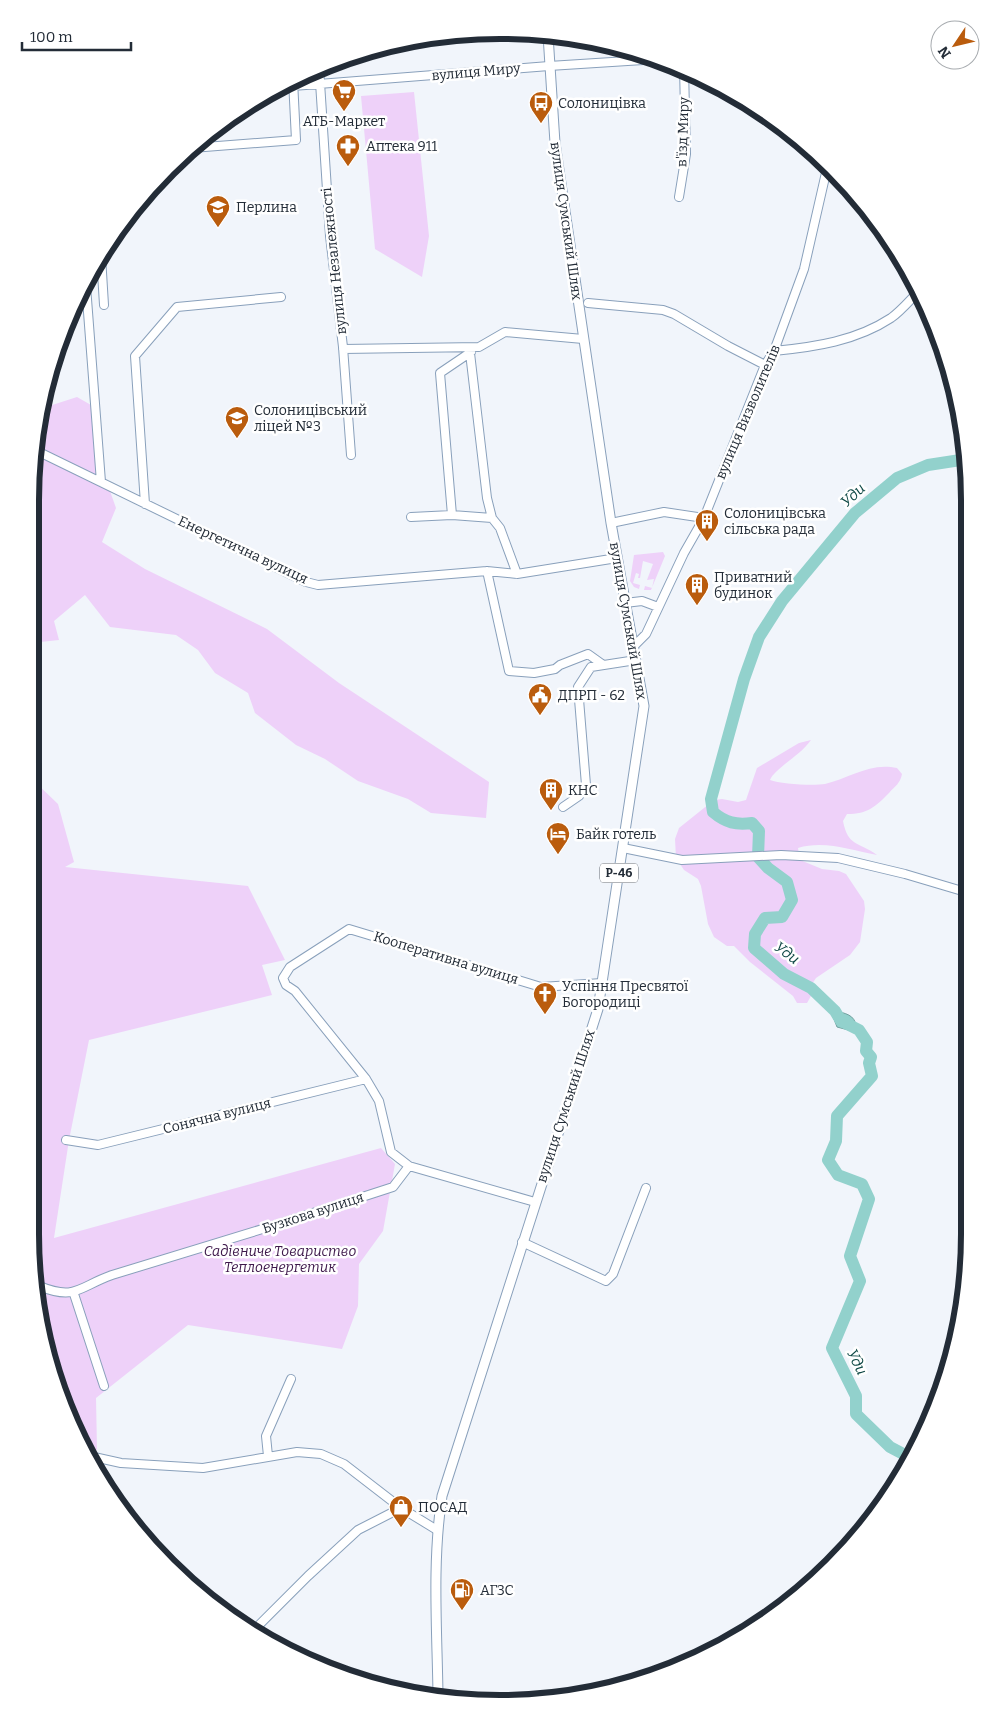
<svg xmlns="http://www.w3.org/2000/svg" width="1000" height="1734" viewBox="0 0 1000 1734" font-family="Bitter,serif">
  <style>
    .green { fill: #eed1f9 }
    .water { fill: #92d1cc; stroke: #71a09f }
    .lines { fill: none; stroke-linecap: round; stroke-linejoin: round }
    .river { stroke: #92d1cc; stroke-width: 12 }
    .minor-casing { stroke: #89a0bb; stroke-width: 10 }
    .major-casing { stroke: #89a0bb; stroke-width: 11 }
    .minor { stroke: #fff; stroke-width: 8 }
    .major { stroke: #fff; stroke-width: 9 }
    .labels { text-anchor: middle; dominant-baseline: central; stroke-width: 5; stroke-linejoin: round; paint-order: stroke }
    .shield { fill: #fff; stroke: #656b73; stroke-width: 1 }
    .shield-label { font-size: 12px; font-weight: bold; fill: #232c37 }
    .street-label { font-size: 14px; fill: #232c37; stroke: #fff }
    .poi-label { font-size: 14px; fill: #232c37; stroke: #fff; text-anchor: start }
    .park-label { font-size: 14px; font-style: italic; fill: #3e194b; stroke: #fff }
    .water-label { font-size: 15px; font-style: italic; fill: #0d4744; stroke: #fff }
    .rim { fill: none; stroke: #232c37; stroke-width: 6 }
  </style>
  <rect width="100%" height="100%" fill="#f1f5fb"/>
  <path class="green" d="M414,92L429,236L422,277L375,249L361,96Z
    M77,397L91,405L99,460L116,508L102,542L145,569L267,629L339,683L489,782L486,818L431,813L408,799L358,781L325,759L296,745L255,713L248,693L215,673L198,650L176,635L110,627L85,595L54,621L59,640L31,643V469L43,408Z
    M663,552L665,556L651,590H644L645,586L652,588L654,579L647,580L653,564L643,561L640,578H638L639,574L636,573L633,583L640,585L639,589L634,587L630,581L634,555Z
    M811,740C800,756 775,768 770,780C780,784 813,786 825,784C850,778 870,762 897,768L902,774C900,784 895,786 889,793C875,807 868,814 847,814L843,821C848,847 858,841 877,855C851,850 824,840 798,848L800,860L822,869L839,871L846,874L864,901L865,909L860,942L850,955L816,978L812,984L811,996L807,1003H797L793,996L750,962L734,946H727L714,937L708,924L701,886L698,879L684,870L676,858L675,839L679,828L714,800L722,799L738,802L746,800L757,768L799,743Z
    M31,778L58,804L74,862L65,867L248,886L285,960L262,965L272,995L89,1040L69,1140L54,1238L381,1148L395,1164L383,1231L359,1264L358,1306L342,1349L188,1325L96,1398L97,1449L93,1456L55,1385L30,1234Z"/>
  <path class="water" d="M835,1011C845,1013 855,1015 856,1026L852,1031L837,1027L832,1014Z"/>
  <g class="lines">
    <path class="river" d="M909,1457L890,1447L856,1414V1396L832,1348L860,1281L850,1256L869,1199L862,1184L838,1175L828,1160L836,1141L837,1116L872,1076L869,1063L871,1057L866,1051L867,1042L859,1030L841,1021L835,1011L811,988L784,974L754,948L755,934L765,918L782,917L792,900L787,882L768,868L758,857L759,831L752,823C736,825 726,823 713,812L711,799L744,679L759,637L782,601L855,513L897,478L928,465L967,459"/>
    <g class="minor-casing">
      <path id="minor" d="M319,67L330,236L343,347L351,455
        M293,86L549,66L659,59
        M192,148L296,140L293,80
        M679,197L686,154L684,68
        M101,256L104,305
        M86,286L101,482
        M588,303L663,310L674,314L728,346L765,365
        M343,349L479,347L505,332L583,339
        M774,351C815,347 856,341 891,318C901,311 910,300 919,291
        M470,353L487,498L492,518L500,528L517,574
        M35,450L306,582L318,585L487,571L517,574L617,558
        M145,504L135,356L177,307L281,297
        M452,515L440,373L471,352
        M411,517L452,515L492,518
        M611,523L664,512L704,518
        M487,571L509,671L534,673L555,669L560,665L588,654L602,664
        M625,603L642,601L658,607
        M634,646L646,634L684,553L704,518L765,365L774,351L804,269L828,164
        M563,807L579,796L586,785L578,687L591,667L636,660
        M623,848L682,860L781,855L838,858L905,874L969,893
        M66,1140L98,1145L366,1079
        M535,1202L409,1166L391,1152L379,1101L366,1079L295,991L286,985L283,978L290,967L349,929L541,987L602,983
        M522,1242L606,1281L613,1274L646,1188
        M39,1286C76,1301 78,1287 112,1275L282,1223L393,1187L409,1166
        M74,1294L104,1386
        M268,1456L266,1436L291,1379
        M94,1457L121,1463L203,1468L297,1452L321,1454L344,1464L401,1508L437,1530
        M253,1631L308,1576L358,1530L401,1508"/>
    </g>
    <g class="major-casing">
      <path id="major" d="M438,1694C437,1628 432,1562 442,1496L598,1009L644,706L611,523L555,143L548,35"/>
    </g>
    <use href="#minor" class="minor"/>
    <use href="#major" class="major"/>
  </g>
  <defs>
    <g id="supermarket-pin" transform="scale(1.25)"><path d="M0 17L-7.5 6A9.5 9.5 0 1 1 7.5 6Z" fill="#ba5c0d" stroke="#fff"/><path d="M-6-5.5h2.5l.6 2H6L4.5 2H-2.5L-4.4-4H-6ZM-1.5 3.2a1.3 1.3 0 1 0 .1 0ZM3 3.2a1.3 1.3 0 1 0 .1 0Z" fill="#fff"/></g>
    <g id="bus-pin" transform="scale(1.25)"><path d="M0 17L-7.5 6A9.5 9.5 0 1 1 7.5 6Z" fill="#ba5c0d" stroke="#fff"/><path d="M-5-6H5V4H4V6H2V4H-2V6H-4V4H-5ZM-3.5-4V0h7V-4ZM-3.5 1.2v1.5H-2V1.2ZM2 1.2v1.5H3.5V1.2Z" fill="#fff"/></g>
    <g id="pharmacy-pin" transform="scale(1.25)"><path d="M0 17L-7.5 6A9.5 9.5 0 1 1 7.5 6Z" fill="#ba5c0d" stroke="#fff"/><path d="M-2-6h4v4h4v4h-4v4h-4v-4h-4v-4h4Z" fill="#fff"/></g>
    <g id="school-pin" transform="scale(1.25)"><path d="M0 17L-7.5 6A9.5 9.5 0 1 1 7.5 6Z" fill="#ba5c0d" stroke="#fff"/><path d="M0-5L7-2L0 1L-7-2ZM-4 1L0 2.5L4 1V4Q0 6-4 4Z" fill="#fff"/></g>
    <g id="building-pin" transform="scale(1.25)"><path d="M0 17L-7.5 6A9.5 9.5 0 1 1 7.5 6Z" fill="#ba5c0d" stroke="#fff"/><path d="M-4-6H4V6H1V3H-1V6H-4ZM-2.5-4.3h1.7v1.8h-1.7ZM.8-4.3h1.7v1.8H.8ZM-2.5-1h1.7V.8h-1.7ZM.8-1h1.7V.8H.8Z" fill="#fff"/></g>
    <g id="civic-pin" transform="scale(1.25)"><path d="M0 17L-7.5 6A9.5 9.5 0 1 1 7.5 6Z" fill="#ba5c0d" stroke="#fff"/><path d="M-.6-6.5H3V-4.5H.6V-3L4-1V1h2V6H-6V1h2V-1L-.6-3ZM-1.2 2.5V6h2.4V2.5Z" fill="#fff"/></g>
    <g id="hotel-pin" transform="scale(1.25)"><path d="M0 17L-7.5 6A9.5 9.5 0 1 1 7.5 6Z" fill="#ba5c0d" stroke="#fff"/><path d="M-6-4.5h1.5V1H6V5H4.5V3h-9V5H-6ZM-4 0a1.8 1.8 0 1 1 3.6 0ZM.5 0V-2.5h3Q6-2.5 6 0Z" fill="#fff"/></g>
    <g id="church-pin" transform="scale(1.25)"><path d="M0 17L-7.5 6A9.5 9.5 0 1 1 7.5 6Z" fill="#ba5c0d" stroke="#fff"/><path d="M-1.2-6h2.4v3.5h3.3v2.4h-3.3V6h-2.4V-.1h-3.3v-2.4h3.3Z" fill="#fff"/></g>
    <g id="shop-pin" transform="scale(1.25)"><path d="M0 17L-7.5 6A9.5 9.5 0 1 1 7.5 6Z" fill="#ba5c0d" stroke="#fff"/><path d="M-5-2.5h2.3a2.7 3.5 0 0 1 5.4 0H5L5.5 6h-11ZM-1.5-2.5h3a1.5 2.3 0 0 0-3 0Z" fill="#fff"/></g>
    <g id="fuel-pin" transform="scale(1.25)"><path d="M0 17L-7.5 6A9.5 9.5 0 1 1 7.5 6Z" fill="#ba5c0d" stroke="#fff"/><path d="M-5.5-6h7V0h2V4h1.3V-2.5L3-4.5l.8-.8L6-3V5H2.5V1h-1V6h-7ZM-4.2-4.7v3.2H.2V-4.7Z" fill="#fff"/></g>
  </defs>
  <g fill-rule="evenodd">
    <use href="#supermarket-pin" x="344" y="91"/>
    <use href="#bus-pin" x="541" y="103"/>
    <use href="#pharmacy-pin" x="348" y="146"/>
    <use href="#school-pin" x="218" y="207"/>
    <use href="#school-pin" x="237" y="418"/>
    <use href="#building-pin" x="707" y="521"/>
    <use href="#building-pin" x="697" y="585"/>
    <use href="#civic-pin" x="540" y="695"/>
    <use href="#building-pin" x="551" y="790"/>
    <use href="#hotel-pin" x="558" y="834"/>
    <use href="#church-pin" x="545" y="994"/>
    <use href="#shop-pin" x="401" y="1507"/>
    <use href="#fuel-pin" x="462" y="1590"/>
  </g>
  <g class="labels">
    <rect class="shield" x="600" y="863.5" width="38" height="19" rx="4"/>
    <g class="shield-label">
      <text x="619" y="873">Р-46</text>
    </g>
    <g class="street-label">
      <text transform="translate(476 72) rotate(-5)">вулиця Миру</text>
      <text transform="translate(683 132) rotate(-88)">в'їзд Миру</text>
      <text transform="translate(566 221) rotate(82)">вулиця Сумський Шлях</text>
      <text transform="translate(334 261) rotate(-96)">вулиця Незалежності</text>
      <text transform="translate(748 412) rotate(-67)">вулиця Визволителів</text>
      <text transform="translate(243 550) rotate(25)">Енергетична вулиця</text>
      <text transform="translate(628 621) rotate(80)">вулиця Сумський Шлях</text>
      <text transform="translate(446 958) rotate(17)">Кооперативна вулиця</text>
      <text transform="translate(566 1106) rotate(-72)">вулиця Сумський Шлях</text>
      <text transform="translate(217 1116) rotate(-14)">Сонячна вулиця</text>
      <text transform="translate(313 1213) rotate(-18)">Бузкова вулиця</text>
    </g>
    <g class="poi-label">
      <text x="558" y="103">Солоницівка</text>
      <text x="344" y="121" text-anchor="middle">АТБ-Маркет</text>
      <text x="366" y="146">Аптека 911</text>
      <text x="236" y="207">Перлина</text>
      <text x="254" y="410">Солоницівський<tspan x="254" dy="16">ліцей №3</tspan></text>
      <text x="724" y="513">Солоницівська<tspan x="724" dy="16">сільська рада</tspan></text>
      <text x="714" y="577">Приватний<tspan x="714" dy="16">будинок</tspan></text>
      <text x="558" y="695">ДПРП - 62</text>
      <text x="568" y="790">КНС</text>
      <text x="576" y="834">Байк готель</text>
      <text x="562" y="986">Успіння Пресвятої<tspan x="562" dy="16">Богородиці</tspan></text>
      <text x="418" y="1507">ПОСАД</text>
      <text x="480" y="1590">АГЗС</text>
    </g>
    <g class="park-label">
      <text x="280" y="1251">Садівниче Товариство<tspan x="280" dy="16">Теплоенергетик</tspan></text>
    </g>
    <g class="water-label">
      <text transform="translate(853 495) rotate(-43)">Уди</text>
      <text transform="translate(787 953) rotate(37)">Уди</text>
      <text transform="translate(857 1362) rotate(64)">Уди</text>
    </g>
  </g>
  <path d="M0 0H1000V1734H0ZM500 39H500A461 461 0 0 1 961 500V1234A461 461 0 0 1 500 1695H500A461 461 0 0 1 39 1234V500A461 461 0 0 1 500 39Z" fill="#fff" fill-rule="evenodd"/>
  <path class="rim" d="M500 39H500A461 461 0 0 1 961 500V1234A461 461 0 0 1 500 1695H500A461 461 0 0 1 39 1234V500A461 461 0 0 1 500 39Z"/>
  <g transform="translate(955 45) rotate(235)"><circle r="24" fill="#ffffff" stroke="#a7abaf"/>
  <path d="M0-4L9 19L0 12L-9 19Z" fill="#ba5c0d"/>
  <text y="-8" font-size="14" font-weight="bold" text-anchor="middle" fill="#232c37">N</text>
  </g>
  <path d="M22 42v8h109v-8" fill="none" stroke="#232c37" stroke-width="2.5"/>
  <text x="30" y="42" font-size="15" fill="#232c37" stroke="#ffffff" stroke-width="4" paint-order="stroke">100 m</text>
</svg>
